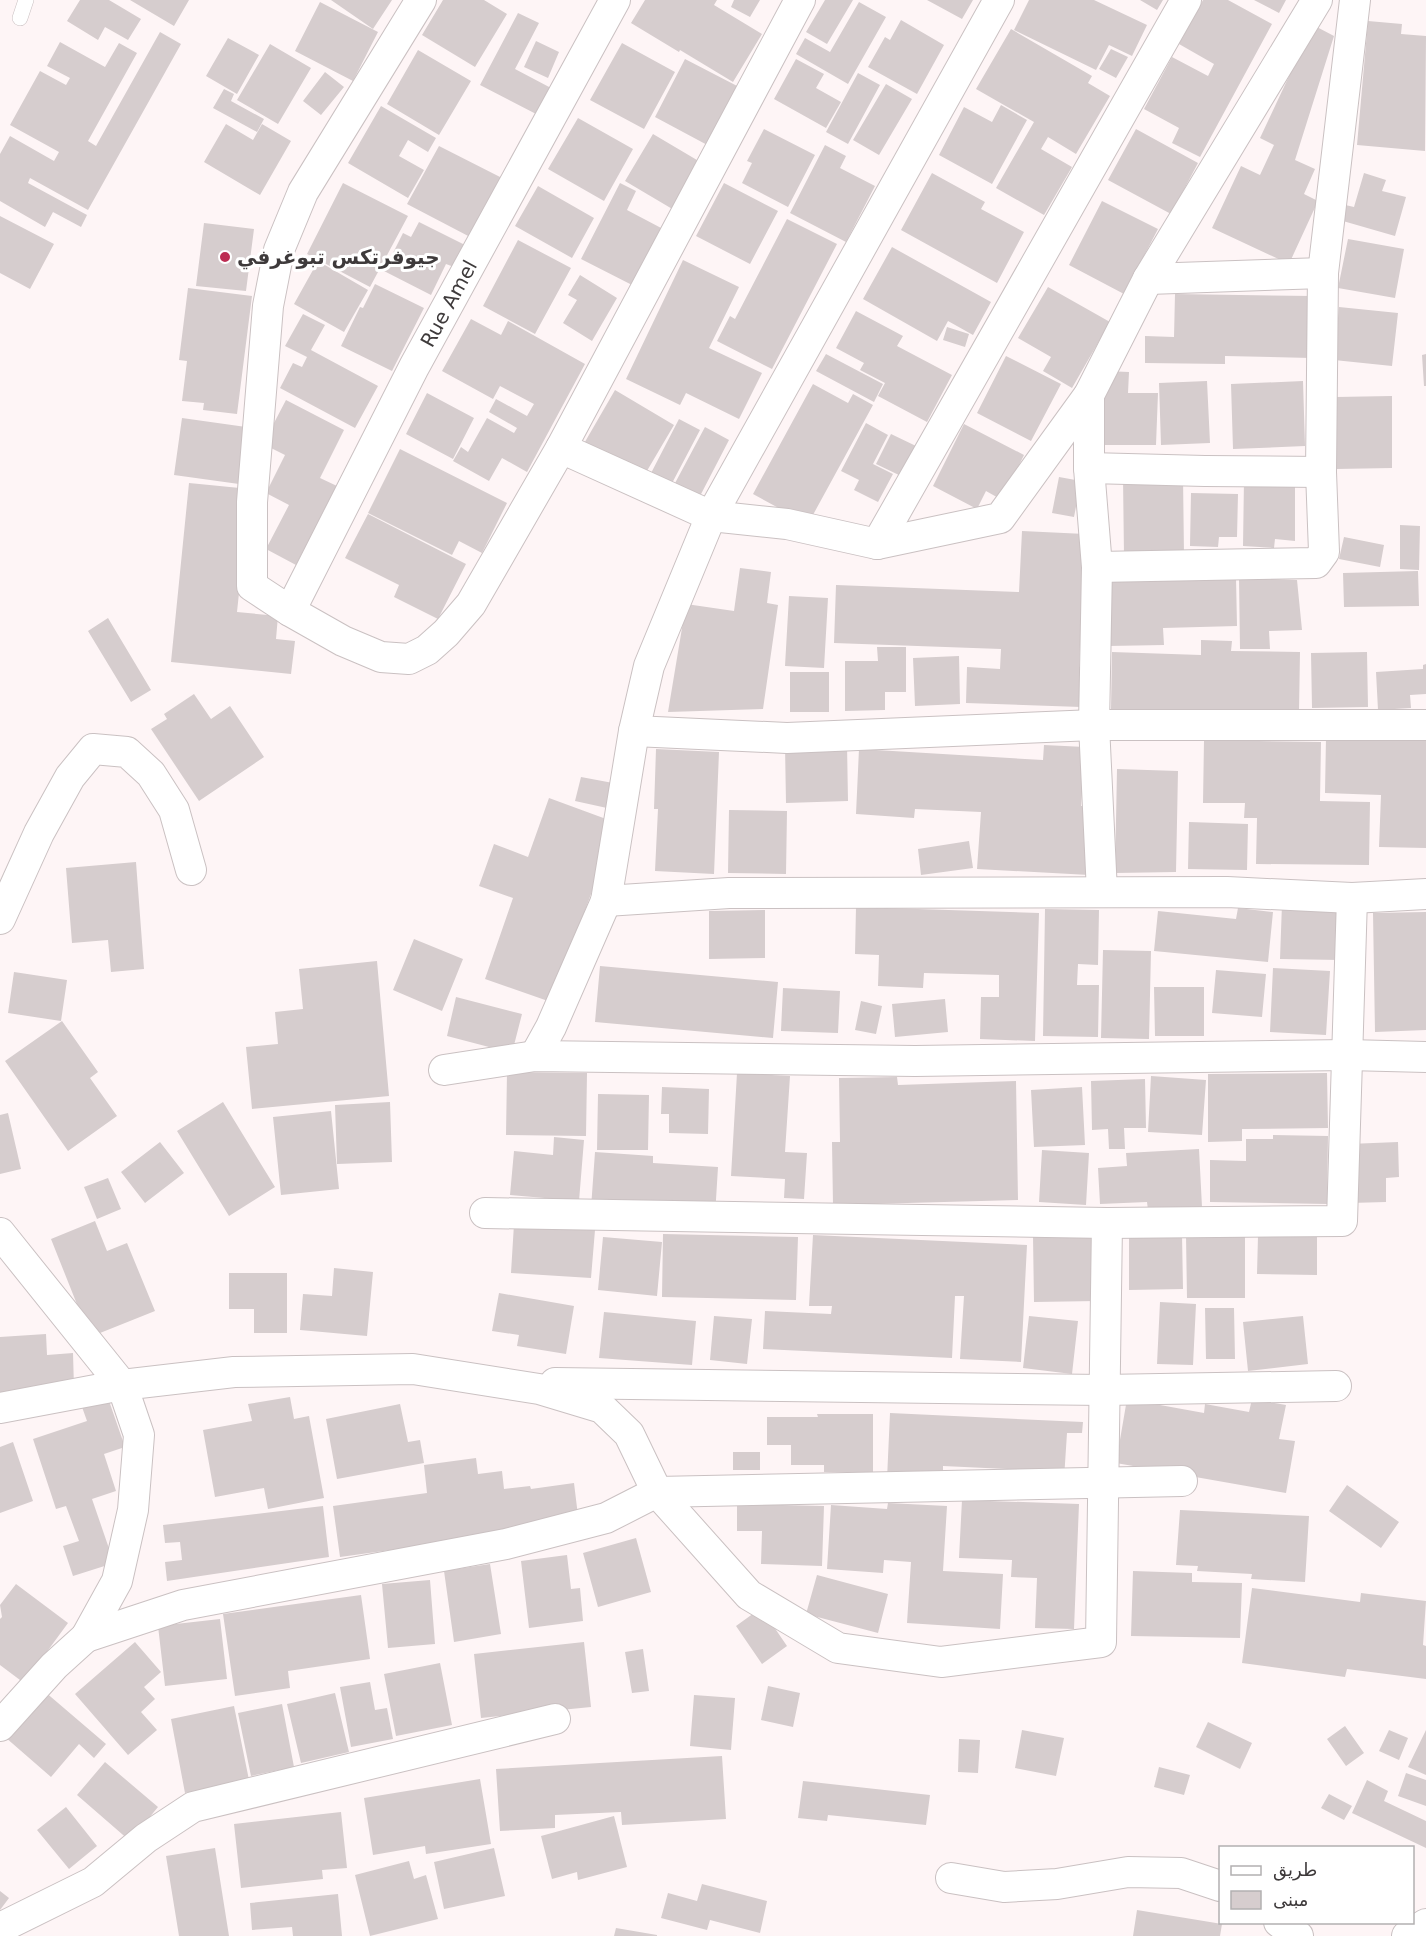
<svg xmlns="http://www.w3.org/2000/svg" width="1426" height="1936" viewBox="0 0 1426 1936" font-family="'DejaVu Sans','Noto Sans Arabic',sans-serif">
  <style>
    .building { fill: #d6cdce }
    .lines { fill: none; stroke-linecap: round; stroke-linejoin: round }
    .lane-casing { stroke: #cac1c2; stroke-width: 16 }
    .street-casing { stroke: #cac1c2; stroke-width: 32 }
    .lane { stroke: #fff; stroke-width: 15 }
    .street { stroke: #fff; stroke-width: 30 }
    .poi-dot { fill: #bc2c52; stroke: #fff; stroke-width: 2 }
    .labels { text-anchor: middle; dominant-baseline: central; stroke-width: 6; stroke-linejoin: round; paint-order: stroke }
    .poi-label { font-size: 20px; font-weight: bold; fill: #3e3a3b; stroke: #fff; text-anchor: start }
    .street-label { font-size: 20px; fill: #3e3a3b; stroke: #fff }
  </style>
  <rect width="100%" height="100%" fill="#fef5f6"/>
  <path class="building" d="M80,0H109L141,19L128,40L105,27L98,40L67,21Z
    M130,0H189L174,26Z
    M331,0H392L373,29Z
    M443,0H484L507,14L475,67L422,35Z
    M645,0H717L714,5L762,34L733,82L680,50L679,52L631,23Z
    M734,0H760L750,17L731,7Z
    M825,0H853L827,44L806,32Z
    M927,0H973L962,19Z
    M1029,0H1094L1147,25L1132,56L1109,45L1096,70L1014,30Z
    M1140,0H1163L1157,10Z
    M1203,0H1228L1272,24L1200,157L1172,143L1179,128L1144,109L1172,57L1208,76L1214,64L1179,44Z
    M1254,0H1286L1279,13Z
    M320,2L378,32L353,81L295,51Z
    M859,2L886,17L848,84L796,54L805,38L830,52Z
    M518,13L539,23L515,69L551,88L538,115L480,85Z
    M901,20L944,45L917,94L868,67L885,37L890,40Z
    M1368,21L1402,24L1401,34L1426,36L1425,151L1357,145Z
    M1313,25L1334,36L1295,160L1315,169L1304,194L1318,201L1289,264L1212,228L1241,166L1260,175L1274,145L1260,138Z
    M1011,29L1092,76L1088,83L1110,96L1076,154L1048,137L1041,149L1072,167L1044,215L996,188L1034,122L976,89Z
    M160,32L181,44L88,210L30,178L28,183L87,215L81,227L53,212L45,227L0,201V154L10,136L54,161L59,152L10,125L40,71L66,85L70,78L47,66L60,42L105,67L119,43L137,53L88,141L96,146Z
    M228,38L259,55L237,94L206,76Z
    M536,41L559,52L548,78L524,67Z
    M622,43L675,72L644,129L590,100Z
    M270,44L311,68L278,124L237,100Z
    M1111,49L1128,57L1116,78L1099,69Z
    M418,50L471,81L439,135L387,104Z
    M685,59L741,88L711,147L655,117Z
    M796,59L824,74L816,88L841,102L826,128L774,99Z
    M325,72L344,87L321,115L303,101Z
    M858,73L880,85L848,144L826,132Z
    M886,84L912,99L879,155L853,140Z
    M224,89L234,94L231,101L264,119L257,132L213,108Z
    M1001,105L1027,120L992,184L939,155L964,107L992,122Z
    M381,106L436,138L428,152L408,140L399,156L424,170L408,198L348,163Z
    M578,118L633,149L604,201L548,169Z
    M226,124L253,140L262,124L291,141L260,195L204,162Z
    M764,129L815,155L788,207L742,183L752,163L747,161Z
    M1136,129L1198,163L1171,214L1108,180Z
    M653,134L702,163L674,210L625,181Z
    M825,145L846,156L840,168L875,186L846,242L790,213Z
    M439,146L504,179L472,238L407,204Z
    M932,173L985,202L981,209L1024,232L997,283L901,230Z
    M1364,173L1386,180L1382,191L1406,197L1395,236L1336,219L1341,204L1354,207Z
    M343,183L408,216L370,287L307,254Z
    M620,183L636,191L627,210L663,229L634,286L581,259Z
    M724,183L778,211L750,264L696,236Z
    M538,186L594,218L572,258L515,226Z
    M1102,201L1158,229L1124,294L1069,265Z
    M0,216L54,244L30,289L0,273Z
    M787,219L837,244L772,369L717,341L730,316L735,319Z
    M419,222L465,245L454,267L446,264L431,295L384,271L403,233L411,237Z
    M204,223L254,229L246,291L196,286Z
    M1348,239L1404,249L1395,298L1338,288Z
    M518,240L571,268L535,334L483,306Z
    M892,247L991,302L973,335L948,321L937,341L863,299Z
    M683,260L739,287L709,348L762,373L739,419L686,393L680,405L626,379Z
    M318,261L368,290L344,332L294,304Z
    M580,275L617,298L592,341L563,323L577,300L568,295Z
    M375,284L424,308L392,371L341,346L360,307L363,308Z
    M1048,287L1110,322L1072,388L1043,371L1051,357L1018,338Z
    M188,288L252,296L237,414L203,410L204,403L182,401L187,361L179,360Z
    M1175,294L1313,296L1311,358L1225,356V364L1145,363V336L1174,337Z
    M1339,307L1398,313L1392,366L1334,360Z
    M856,311L903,336L897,346L952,375L927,422L878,396L885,383L860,370L864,363L836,348Z
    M303,314L325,325L311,350L378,386L355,428L280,388L293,363L302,367L307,357L285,346Z
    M471,319L501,335L508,321L585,364L527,472L502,458L489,481L453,461L461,447L468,452L487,418L514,433L517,428L489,412L496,399L527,416L534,404L500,386L493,399L442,371Z
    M947,327L969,334L965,347L943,340Z
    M826,354L883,384L874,402L816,371Z
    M1426,354V386H1424L1422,355Z
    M1006,356L1061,384L1031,441L977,413Z
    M1105,371L1129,372L1128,393H1158L1156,445H1104Z
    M1207,381L1210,443L1161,445L1159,383Z
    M1303,381L1305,446L1233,449L1231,384Z
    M813,384L848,403L853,394L873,405L808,524L753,494Z
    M615,390L674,425L641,481L582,447Z
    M427,393L474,418L453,459L406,434Z
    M1392,396V468L1336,469V397Z
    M286,400L344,430L320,478L337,486L296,565L266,549L289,505L266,493L285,455L263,444Z
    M182,418L246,427L239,484L174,475Z
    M679,419L700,430L670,487L649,477Z
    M866,423L888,435L873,464L893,474L878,502L854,490L859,480L841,471Z
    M964,424L1024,455L1002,500L986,491L977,509L933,486Z
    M705,427L729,440L699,498L674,485Z
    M891,434L916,446L901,476L876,464Z
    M400,449L507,503L482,553L459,541L452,555L368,513Z
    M1183,476L1184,555L1124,556L1123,477Z
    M1059,477L1081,481L1074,517L1052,513Z
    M1244,480L1295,482V541L1275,539L1274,548L1243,546Z
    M189,483L250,489L237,612L278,616L276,639L295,641L291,674L171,662Z
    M1191,493L1238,494L1237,537H1219L1218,547L1190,546Z
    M368,514L466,564L438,619L394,597L399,585L345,558Z
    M1400,525L1420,526L1419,570L1400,569Z
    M1022,531L1085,534L1079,667H1083L1081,707L966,703L967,667L1000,669L1001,649L834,643L836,585L1019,592Z
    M1344,537L1384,545L1380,567L1339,559Z
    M740,568L771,572L767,603L778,605L763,709L668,712L686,604L734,611Z
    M1418,571L1419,606L1344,607L1343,573Z
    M1236,577L1237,626L1163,628L1164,645L1108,646L1107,580Z
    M1239,578L1297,580L1302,630L1269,631L1270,649H1240Z
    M789,596L828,598L824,668L785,666Z
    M108,618L151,690L131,702L88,631Z
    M1201,640L1232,641L1231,651L1300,652L1299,712L1111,709L1112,652L1201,655Z
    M877,647H906V692H885V710L845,711V661H878Z
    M1367,652L1368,707L1312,708L1311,653Z
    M959,656L960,704L915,706L913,658Z
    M1426,664V694L1410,695L1411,708L1378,710L1376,672L1423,669V665Z
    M790,672H829V712H790Z
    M194,694L211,719L230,706L264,757L199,801L151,729L167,719L164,714Z
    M1326,737L1426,741V848L1379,847L1381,795L1325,793Z
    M1204,740L1321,742L1320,801L1370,802L1369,865L1256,864L1257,818H1244L1245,803H1203Z
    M847,744L848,801L786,803L785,746Z
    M1044,745L1085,747L1081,806H1093L1089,875L977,869L981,812L915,809L914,818L856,814L859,749L1043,760Z
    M656,749L719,752L714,874L655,871L658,809H654Z
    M1117,769L1178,771L1176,872L1115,873Z
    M581,777L613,783L607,808L575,801Z
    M549,798L617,823L561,976L548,1001L485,979L513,898L479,886L494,844L528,857Z
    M729,810L787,811L786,874L728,873Z
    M1189,822L1248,824L1247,870L1188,869Z
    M969,841L973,868L921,875L918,849Z
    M136,862L144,969L111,972L108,940L72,943L66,868Z
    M1282,904L1341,905L1340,960L1280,959Z
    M856,907L1039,913L1035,1041L980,1039L981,997H999V975L924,973L923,988L878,986L879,955L855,954Z
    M1238,908L1273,912L1268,962L1154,951L1158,911L1236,919Z
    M1045,909L1099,910L1098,965L1078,964L1077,985H1099L1098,1037L1043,1036Z
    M765,910V958L709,959V911Z
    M1426,912V1030L1375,1032L1373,913Z
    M414,939L463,959L442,1011L393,990Z
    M1103,950L1151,951L1149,1039L1101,1038Z
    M377,961L389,1096L252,1109L246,1047L278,1044L275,1012L303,1009L299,969Z
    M600,966L778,982L773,1038L595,1022Z
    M1273,968L1330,971L1326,1035L1270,1032Z
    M1216,970L1266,974L1262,1017L1212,1013Z
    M14,972L67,980L61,1021L8,1013Z
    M1154,987H1204V1036H1155Z
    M783,988L840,991L838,1033L781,1031Z
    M456,997L522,1014L512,1053L447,1036Z
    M945,999L948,1032L895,1037L892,1004Z
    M861,1001L882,1006L876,1034L855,1030Z
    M62,1021L98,1072L90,1078L117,1116L68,1151L5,1061Z
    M507,1072L587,1073L586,1136L506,1135Z
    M737,1073L790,1076L785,1152L807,1153L804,1199L784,1198L785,1179L731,1176Z
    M1327,1073L1328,1128L1242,1129V1141L1208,1142V1074Z
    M1151,1076L1206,1080L1202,1135L1148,1132Z
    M897,1077L898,1085L1016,1081L1018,1200L833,1205L832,1142H840L839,1078Z
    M1145,1079L1146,1128H1124L1125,1149H1109L1108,1129L1092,1130L1091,1081Z
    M662,1087L709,1089L708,1134L669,1133V1114H661Z
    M1082,1087L1085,1145L1034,1147L1031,1090Z
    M598,1094L649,1095L648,1150H597Z
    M223,1102L275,1187L229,1216L177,1131Z
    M390,1102L392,1162L337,1164L335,1105Z
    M331,1111L339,1189L281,1195L273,1117Z
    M8,1113L21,1169L0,1174V1115Z
    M1273,1135L1328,1136L1327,1204L1210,1202V1160L1246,1161V1139H1273Z
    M554,1137L584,1140L579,1201L510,1195L514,1151L553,1155Z
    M160,1142L184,1173L145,1203L121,1172Z
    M1398,1142L1399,1177L1386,1178V1202L1350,1203L1349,1144Z
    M1199,1149L1202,1207L1148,1210L1147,1202L1100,1204L1098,1168L1127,1166L1126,1153Z
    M1042,1150L1089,1153L1086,1205L1039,1202Z
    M595,1152L653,1156V1163L718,1167L715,1216L591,1208Z
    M108,1178L121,1209L97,1219L84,1187Z
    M95,1221L107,1251L127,1243L155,1311L90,1337L51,1239Z
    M514,1224L595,1230L591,1278L511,1273Z
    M663,1234L798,1237L796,1300L662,1297Z
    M1182,1234L1183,1289L1129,1290V1235Z
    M813,1235L1027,1245L1021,1362L960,1359L964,1296H955L952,1358L763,1349L765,1311L831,1314L832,1306H809Z
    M1096,1235L1097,1301L1034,1302L1033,1236Z
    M1186,1235H1245V1298H1187Z
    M1258,1236L1317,1237V1275L1257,1274Z
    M603,1237L662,1242L657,1296L598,1290Z
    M334,1268L373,1272L367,1336L300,1330L303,1294L332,1296Z
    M229,1273H287V1333H254V1309H229Z
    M499,1293L574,1306L566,1354L517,1346L519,1335L492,1331Z
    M1160,1302L1196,1304L1193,1365L1157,1364Z
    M1205,1308H1234L1235,1359H1206Z
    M604,1312L696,1321L692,1365L599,1358Z
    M714,1316L752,1319L747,1364L710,1360Z
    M1029,1316L1078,1321L1072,1374L1023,1368Z
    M1303,1316L1308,1364L1248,1371L1243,1322Z
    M46,1334L47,1355L73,1353L74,1388L0,1393V1337Z
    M290,1397L294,1419L309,1416L324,1498L268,1509L264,1488L215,1497L203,1430L252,1421L248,1404Z
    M108,1398L125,1447L104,1454L116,1491L92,1499L114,1563L73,1576L63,1546L79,1541L66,1506L56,1509L33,1439L87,1421L82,1407Z
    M1127,1399L1204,1413L1205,1404L1249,1412L1252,1399L1286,1405L1279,1439L1295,1441L1286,1493L1116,1463Z
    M400,1404L408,1442L420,1440L424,1463L337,1479L326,1419Z
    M890,1413L1083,1422L1082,1433H1067L1064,1479L1006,1476L1007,1469L943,1466V1481L887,1479Z
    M817,1414H873V1472H824V1465H791V1445H767V1417H818Z
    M13,1442L33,1501L0,1513V1447Z
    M733,1452H760V1470H733Z
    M476,1458L478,1474L502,1471L504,1489L530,1486L531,1489L574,1483L579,1524L340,1557L333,1506L427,1493L424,1465Z
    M1347,1485L1399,1522L1381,1548L1329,1511Z
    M962,1500L1079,1504L1074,1629L1035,1628L1037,1578L1011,1577L1012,1560L959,1558Z
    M888,1503L947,1506L943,1571L1003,1574L1000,1629L907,1623L911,1562L884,1560L883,1573L827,1569L831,1505L887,1509Z
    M737,1504L824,1506L822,1566L761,1564L762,1531H737Z
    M323,1506L329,1557L167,1581L165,1562L182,1560L180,1542L165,1543L163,1525Z
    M1180,1510L1309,1516L1305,1582L1251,1579L1252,1574L1197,1571L1198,1566L1176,1565Z
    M636,1538L651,1592L598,1607L583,1553Z
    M567,1555L571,1589L580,1588L583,1621L529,1628L521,1561Z
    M490,1564L501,1634L454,1642L444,1571Z
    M1133,1571L1192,1573V1582L1242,1583L1240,1638L1131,1636Z
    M817,1575L888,1594L878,1633L806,1614Z
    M430,1580L435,1644L388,1648L382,1584Z
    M16,1584L68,1623L24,1683L0,1665V1619L2,1617L0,1605Z
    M1252,1588L1360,1602L1361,1593L1426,1601L1423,1645L1426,1646V1679L1347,1669L1345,1677L1242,1663Z
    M361,1595L370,1659L288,1671L290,1688L235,1696L223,1614Z
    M761,1608L787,1646L762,1664L736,1626Z
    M220,1619L227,1679L165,1686L158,1626Z
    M135,1642L161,1672L144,1687L155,1699L141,1712L157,1730L128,1755L75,1694Z
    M584,1642L591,1707L481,1718L474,1654Z
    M643,1649L649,1691L632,1693L625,1652Z
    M440,1663L452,1725L396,1736L384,1674Z
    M370,1682L375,1710L387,1708L393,1739L351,1747L340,1687Z
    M768,1686L800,1693L793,1727L761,1720Z
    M44,1691L106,1744L94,1758L79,1744L51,1777L5,1737Z
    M335,1693L349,1752L301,1763L287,1704Z
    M694,1695L735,1698L731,1750L690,1746Z
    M282,1704L294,1767L251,1776L238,1713Z
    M234,1706L249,1780L185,1793L171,1719Z
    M1208,1722L1252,1743L1240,1769L1196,1747Z
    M1345,1726L1364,1753L1346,1766L1327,1739Z
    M1022,1730L1064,1738L1056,1776L1015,1768Z
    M1389,1730L1408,1738L1399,1760L1379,1751Z
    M1426,1730V1775L1408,1767Z
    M959,1739L980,1740L978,1773L958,1772Z
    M722,1756L726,1819L622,1825L621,1812L555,1815V1828L500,1831L496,1769Z
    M105,1762L158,1807L130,1841L77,1795Z
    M1159,1767L1190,1775L1184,1795L1154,1787Z
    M1406,1773L1426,1780V1806L1398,1796Z
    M480,1779L491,1844L426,1854L425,1846L373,1855L364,1798Z
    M1367,1780L1388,1791L1384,1801L1426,1821V1848L1352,1813Z
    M803,1781L930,1795L926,1825L828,1815L827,1821L798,1818Z
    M1329,1794L1352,1806L1344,1820L1321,1808Z
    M66,1807L97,1846L69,1869L37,1830Z
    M341,1812L347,1868L322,1870L323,1879L241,1888L234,1824Z
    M614,1816L627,1867L578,1880L577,1872L552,1879L541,1836Z
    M215,1848L229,1936H179L166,1856Z
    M494,1848L505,1896L444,1909L434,1862Z
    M409,1861L414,1879L426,1875L438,1919L370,1936L355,1875Z
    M702,1884L767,1901L760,1933L710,1920L707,1930L661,1918L668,1893L697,1901Z
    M0,1891L9,1898L0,1910Z
    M338,1894L342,1936H293L292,1927L252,1930L250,1903Z
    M1137,1910L1222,1924L1220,1936H1133Z
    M616,1928L657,1935V1936H614Z"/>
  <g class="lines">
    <g class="lane-casing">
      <path id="lane" d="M20,18L26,0"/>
    </g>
    <g class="street-casing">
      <g id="street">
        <path d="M421,0L303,192L279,250L268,306L252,502V586L290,611L343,641L381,657L409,659L427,650L446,633L471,604L561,448L800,0"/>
        <path d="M1148,279L1323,273"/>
        <path d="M1089,395V468L1097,567L1094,725L1102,892"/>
        <path d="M561,448L711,516L787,524L877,544L1000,518L1089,395L1148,279L1317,0"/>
        <path d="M1089,468L1205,471L1321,472"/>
        <path d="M877,544L1186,0"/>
        <path d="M1097,567L1316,563L1324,552L1321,472L1323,273L1355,0"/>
        <path id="s1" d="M290,611L414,367L615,0"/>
        <path d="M634,731L787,738L1094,725H1426"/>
        <path d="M606,901L729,893L1227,892L1352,898L1426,894"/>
        <path d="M0,919L39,833L70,777L93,749L127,752L151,774L174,810L191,870"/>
        <path d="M535,1056L551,1027L606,901L634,731L649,666L711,516L999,0"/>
        <path d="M444,1070L535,1056L915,1061L1348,1055L1426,1057"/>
        <path d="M485,1213L1107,1223L1342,1221L1352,898"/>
        <path d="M0,1233L122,1385L139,1435L133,1510L117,1581L86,1637L54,1666L0,1726"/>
        <path d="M555,1383L1104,1390L1336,1386"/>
        <path d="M0,1408L122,1385L234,1372L413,1369L539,1389L602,1408L629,1434L657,1492L749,1595L838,1648L941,1662L1101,1642L1107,1223"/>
        <path d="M86,1637L183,1605L506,1544L606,1518L657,1492L1182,1481"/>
        <path d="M951,1878L1004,1887L1057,1884L1128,1872L1181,1873L1220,1886"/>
        <path d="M1279,1922L1298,1936"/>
        <path d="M0,1928L93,1882L146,1838L193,1807L555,1719"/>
        <path d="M1407,1936L1426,1924"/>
      </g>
    </g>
    <use href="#lane" class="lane"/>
    <use href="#street" class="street"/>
  </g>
  <circle class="poi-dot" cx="225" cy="257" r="6"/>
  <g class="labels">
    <g class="poi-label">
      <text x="237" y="257">جيوفرتكس تبوغرفي</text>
    </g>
    <g class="street-label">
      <text stroke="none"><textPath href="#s1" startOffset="346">Rue Amel</textPath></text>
    </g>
  </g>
  <rect x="1219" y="1846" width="195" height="78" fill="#ffffff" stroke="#b2b0b1" stroke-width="1.5"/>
  <rect x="1231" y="1866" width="30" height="9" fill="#ffffff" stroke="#b2b0b1" stroke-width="1.5"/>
  <text x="1273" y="1876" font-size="18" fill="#3e3a3b">طريق</text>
  <rect x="1231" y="1891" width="30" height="18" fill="#d6cdce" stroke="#b2b0b1" stroke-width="1.5"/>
  <text x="1273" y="1906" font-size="18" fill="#3e3a3b">مبنى</text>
</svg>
